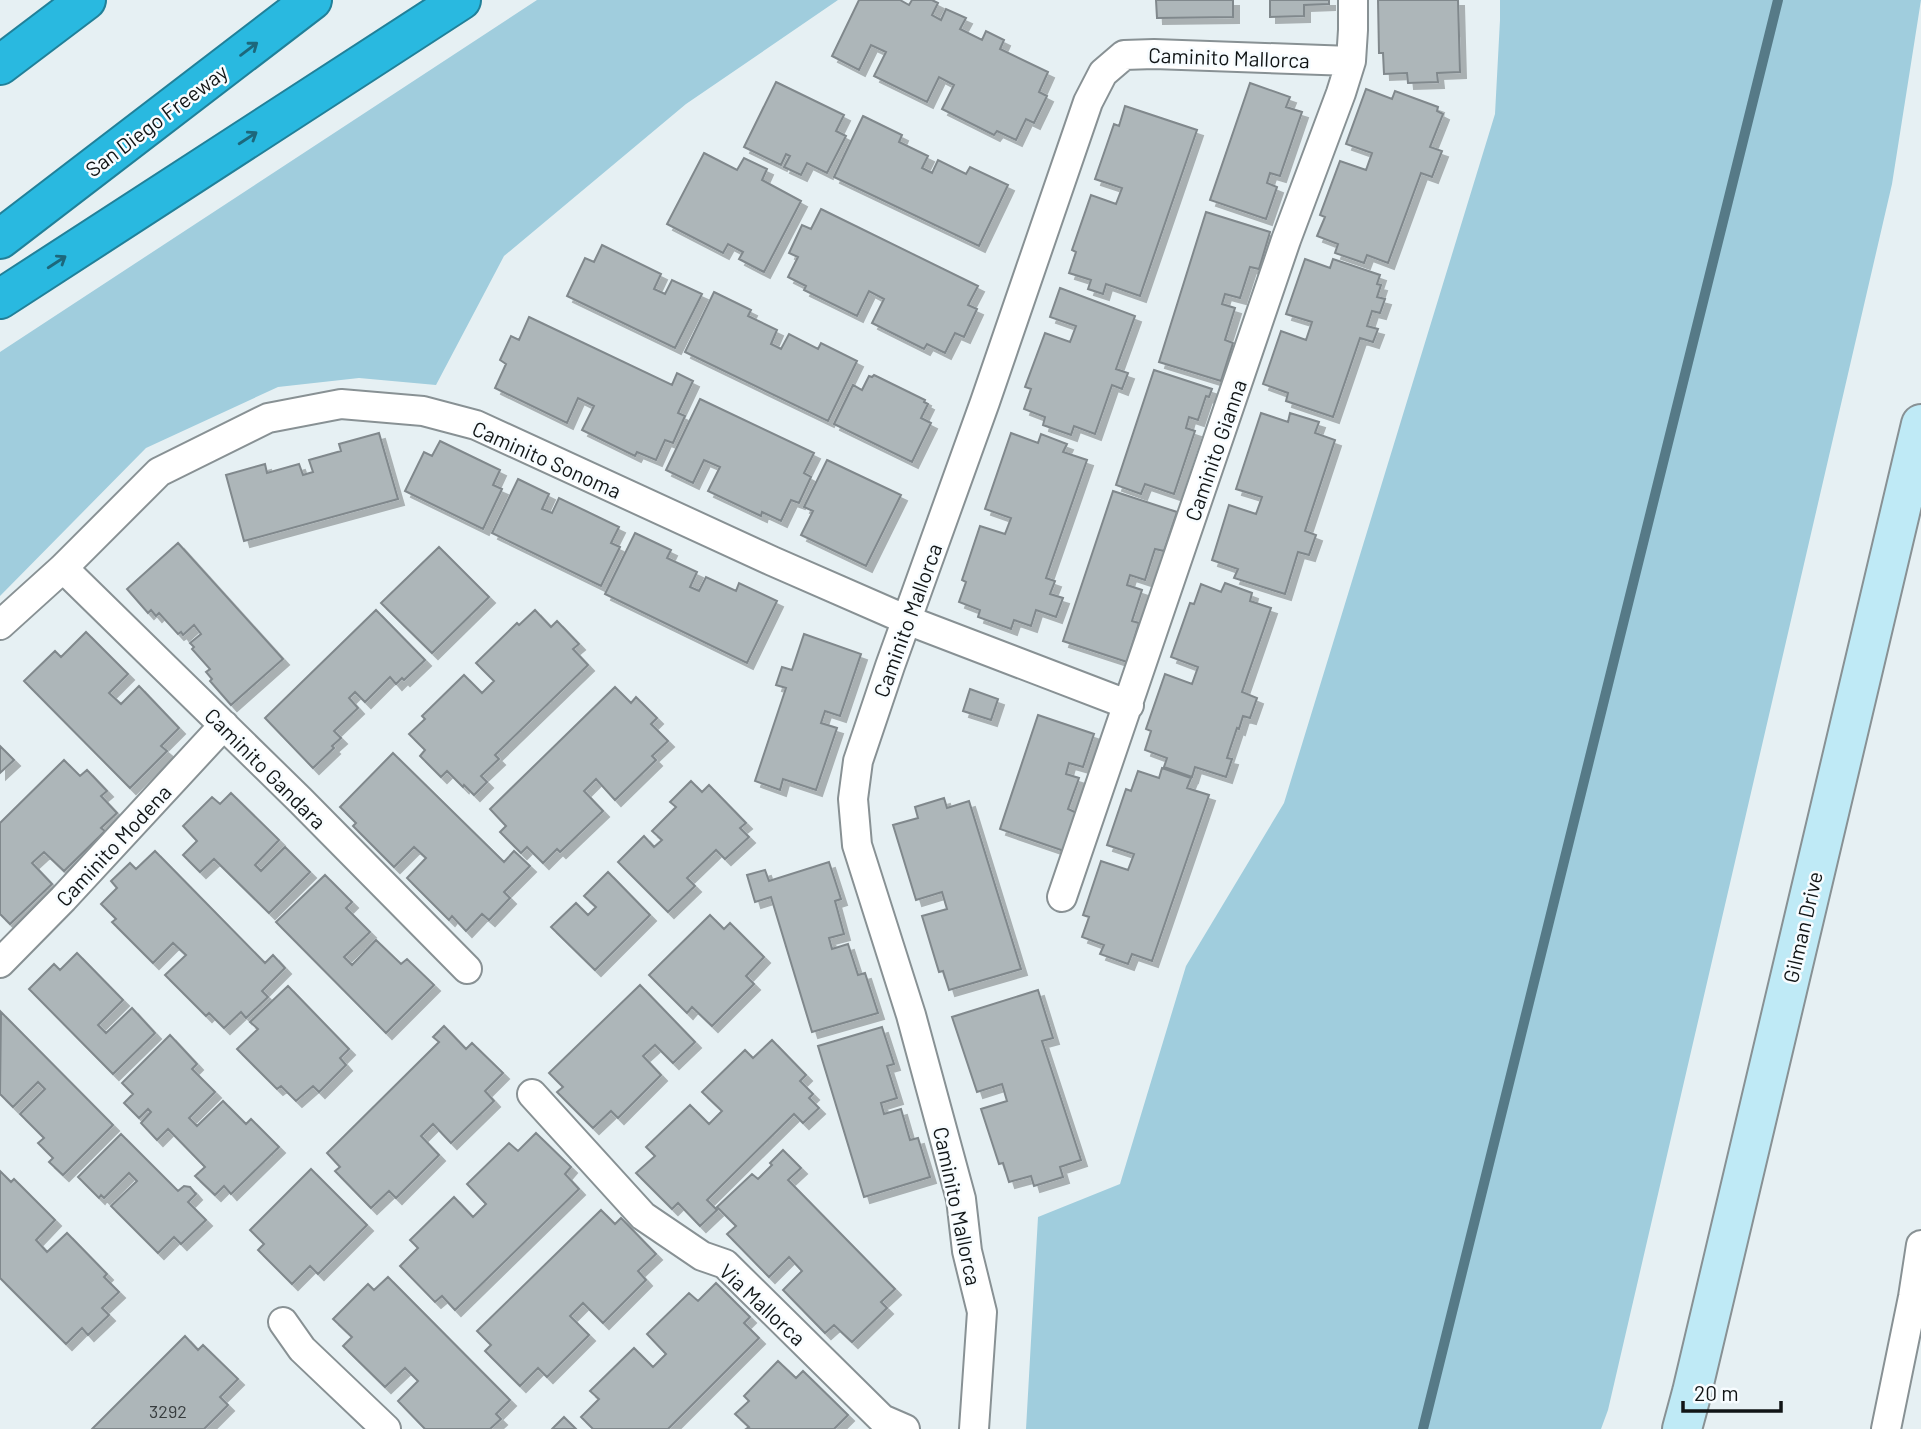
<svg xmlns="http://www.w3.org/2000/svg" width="1921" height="1429" viewBox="0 0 1921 1429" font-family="Barlow,sans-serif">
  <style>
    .green { fill: #a0cddd }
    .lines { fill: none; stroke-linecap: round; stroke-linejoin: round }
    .stream { stroke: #567a87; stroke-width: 10 }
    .building { fill: #adb6b9; stroke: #80888c; stroke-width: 2; filter: url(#shadow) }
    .minor-casing { stroke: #889194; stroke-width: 32 }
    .secondary-casing { stroke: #889194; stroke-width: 42 }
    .motorway-casing { stroke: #218099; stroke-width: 42 }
    .minor { stroke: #fff; stroke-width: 28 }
    .secondary { stroke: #bfeaf6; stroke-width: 38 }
    .motorway { stroke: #29b9e0; stroke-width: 38 }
    .oneway { stroke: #1d677b }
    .labels { text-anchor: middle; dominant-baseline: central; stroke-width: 5; stroke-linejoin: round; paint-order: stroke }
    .number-label { font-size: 18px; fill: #383d3f }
    .street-label { font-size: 21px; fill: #111516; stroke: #f7fcff }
  </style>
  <defs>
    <filter id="shadow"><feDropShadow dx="6" dy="6" stdDeviation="0" flood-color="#0004"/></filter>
  </defs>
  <rect width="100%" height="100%" fill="#e6f0f3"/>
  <path class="green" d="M537,0H838L686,104L504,256L436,385L359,378L278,387L146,448L0,596V352Z
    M1500,0H1921L1892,184L1608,1410L1601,1429H1026L1038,1217L1120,1184L1186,966L1284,803L1495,114L1500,20Z"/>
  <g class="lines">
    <path class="stream" d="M1423,1429L1778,0"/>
  </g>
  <path class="building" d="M859,0H900L909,5L912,0H932L938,3L932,15L941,20L946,9L966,18L960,29L982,40L986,31L1004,40L1000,49L1048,72L1039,92L1047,96L1034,123L1026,119L1016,140L997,131L994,135L942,109L954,85L939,77L927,102L874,76L886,52L871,45L859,70L832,56Z
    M1156,0H1233V17L1157,18Z
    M1270,0H1329V4L1304,5V16L1270,17Z
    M1378,0H1458L1460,72L1437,73L1438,82L1408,83L1407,73L1384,74L1383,53H1379Z
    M776,82L844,115L836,131L846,136L827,173L807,163L801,175L784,167L790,156L786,154L781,165L744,147Z
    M1250,83L1290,97L1286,107L1302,112L1280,176L1270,173L1267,183L1277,187L1266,219L1210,200Z
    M1366,89L1392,99L1395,91L1438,107L1437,111L1443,114L1430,147L1442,151L1432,177L1421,173L1388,263L1367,255L1364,263L1335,253L1338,244L1317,236L1325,217L1320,215L1340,161L1366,170L1372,153L1346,144Z
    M1125,106L1197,130L1140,296L1106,284L1103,294L1088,289L1091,280L1069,273L1076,252L1072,250L1091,195L1116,204L1122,188L1095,179L1114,124L1119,126Z
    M863,116L902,135L899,142L928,156L922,168L932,173L938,160L966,174L970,167L1008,185L979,246L834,177Z
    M704,153L737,170L744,158L767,169L762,180L801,201L764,272L739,259L743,252L728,244L723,253L667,224Z
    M821,209L978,286L968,305L977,309L964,337L955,333L945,353L927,344L924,349L872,323L884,299L869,291L857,316L804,290L806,286L788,277L798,257L789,253L802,225L811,229Z
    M1206,212L1270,232L1259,269L1250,267L1240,298L1225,294L1222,304L1235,308L1225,340L1233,343L1221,381L1159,362Z
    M602,245L661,274L654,289L665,294L672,280L702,294L675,348L567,296L585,258L594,262Z
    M1305,259L1330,268L1333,259L1380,275L1377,284L1381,285L1377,297L1385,299L1380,313L1372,311L1367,326L1378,329L1373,342L1360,338L1333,417L1286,401L1288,393L1263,384L1281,331L1306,340L1312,322L1286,314Z
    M1060,288L1135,316L1116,369L1128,373L1122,389L1112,385L1095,434L1074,426L1071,435L1043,425L1045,417L1024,409L1031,389L1025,387L1045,333L1070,342L1076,326L1050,317Z
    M714,292L751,310L748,316L777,330L771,344L781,349L789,334L818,349L821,343L857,361L828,421L685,352Z
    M529,317L672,385L677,373L693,381L678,413L685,416L673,443L665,440L656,460L637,452L635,456L582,430L594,406L578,398L567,423L495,388L506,364L500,360L511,336L519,340Z
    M1154,370L1212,389L1209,397L1206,396L1198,420L1189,417L1186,428L1195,431L1174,494L1145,484L1141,494L1116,485Z
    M874,375L925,400L924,402L928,404L921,418L931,423L912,462L834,424L853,385L862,390L869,376L872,377Z
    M700,399L814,453L804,473L811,477L799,503L791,500L781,521L762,512L761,516L708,491L720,467L704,460L693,483L666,470Z
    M1261,413L1288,422L1290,413L1319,422L1315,433L1335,440L1305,531L1316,535L1309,555L1298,552L1285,594L1234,578L1238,569L1212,560L1229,505L1256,514L1262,497L1236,489Z
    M379,433L398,499L244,541L226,475L265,464L267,473L299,464L303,475L313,472L309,460L341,451L339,444Z
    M1011,433L1038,443L1041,434L1067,444L1063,452L1087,460L1046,578L1055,581L1050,594L1063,598L1056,617L1036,610L1031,626L1014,620L1011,629L978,617L980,610L959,602L966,582L962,580L980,526L1005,534L1011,518L985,509Z
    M440,441L500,470L493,485L502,489L483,529L405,491L424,452L432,456Z
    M827,460L901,495L866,566L801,535L813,511L804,507Z
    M518,479L549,494L542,509L552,513L559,498L619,527L611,543L620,547L601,586L492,533Z
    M1113,491L1177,512L1164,551L1155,549L1145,580L1130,575L1127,585L1142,590L1132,621L1139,623L1127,662L1063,641Z
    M635,533L671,550L667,558L697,572L690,587L699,591L706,577L736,591L739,583L777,601L747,663L605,594Z
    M178,543L283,659L231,705L210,681L212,679L206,672L210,669L192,649L194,647L190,643L201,634L194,625L183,635L181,632L178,634L159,613L156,616L151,610L148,613L127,589Z
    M439,547L489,597L432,653L381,603Z
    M1225,583L1252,593L1250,601L1271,608L1242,692L1257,698L1250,718L1243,716L1239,729L1237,728L1227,758L1232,759L1226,777L1195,767L1192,777L1164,767L1167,758L1145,750L1151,731L1146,729L1165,674L1192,684L1198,667L1171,657L1190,603L1194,604L1201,584L1221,592Z
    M376,610L425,660L404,680L402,678L396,684L390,677L365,702L355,692L349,698L358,708L334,731L341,738L332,746L334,748L313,768L265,718Z
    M535,610L551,627L557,621L579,644L573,649L588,665L495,755L499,759L481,776L487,782L474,795L464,785L463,787L447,771L441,777L420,756L425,750L409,734L425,719L422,716L464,675L482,693L494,681L476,663L517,623L519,625Z
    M86,632L128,674L109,693L121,704L139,686L179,728L161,746L167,751L130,788L24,681L55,651L61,657Z
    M804,634L861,654L840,716L825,711L821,723L837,728L816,790L783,779L780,790L755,781L786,688L776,685L782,667L792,670Z
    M615,687L631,703L636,697L657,718L651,724L668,741L652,756L656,760L615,800L596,779L584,791L603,811L560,852L557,849L543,863L527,847L521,853L500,832L506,826L490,809Z
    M970,689L998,699L991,720L963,711Z
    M1038,715L1094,734L1083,767L1069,763L1066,774L1079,778L1068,809L1077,813L1064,851L1000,829Z
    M0,746L14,760L0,773Z
    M393,753L504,862L514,851L530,866L504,892L510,898L489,920L482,914L466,931L452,916L449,920L407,878L426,858L414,847L394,867L353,826L356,823L340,807Z
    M64,760L80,776L87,770L107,791L101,796L117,813L101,828L105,831L64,871L44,852L32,863L52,884L10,924L0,914V823Z
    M1162,768L1191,778L1187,788L1209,795L1152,961L1132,954L1128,964L1100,954L1104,945L1082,937L1089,917L1083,915L1101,861L1128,870L1134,854L1107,845L1126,789L1131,791L1138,771L1159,778Z
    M691,781L702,792L709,785L746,823L740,828L749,837L725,859L716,850L687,878L695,886L668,912L618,862L644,836L654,847L662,840L652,831L676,807L670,802Z
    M231,793L279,840L255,865L261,871L285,847L310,872L269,913L214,859L200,872L183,855L197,841L183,826L212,797L220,804Z
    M944,798L947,808L969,801L1021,969L949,990L943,971L939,972L922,916L947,909L942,892L916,900L893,825L918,818L915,807Z
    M155,851L265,963L273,955L285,968L262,991L268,997L246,1018L241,1012L224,1028L209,1013L206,1016L165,975L186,955L173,943L153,963L112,922L116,919L101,904L117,888L111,881L130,863L136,869Z
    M829,862L841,899L835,901L844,934L829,938L832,949L848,944L858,975L865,973L878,1013L812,1032L771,897L755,902L747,875L765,870L769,881Z
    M608,872L650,915L595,970L551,927L576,903L588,915L596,907L584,896Z
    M325,875L352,902L346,908L370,932L344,957L352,965L376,940L401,964L407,959L434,985L386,1033L276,922Z
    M710,915L724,929L730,923L764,957L746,976L754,984L712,1026L692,1007L687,1013L649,975Z
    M77,953L123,1000L98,1025L106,1033L132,1008L155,1033L113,1074L29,989L54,964L60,970Z
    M640,985L695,1042L673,1063L655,1045L643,1056L661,1075L618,1118L611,1111L593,1128L557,1092L563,1087L549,1073Z
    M288,986L349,1049L340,1058L346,1065L319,1092L313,1086L296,1101L281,1086L277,1089L237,1049L258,1029L250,1022Z
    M1038,990L1053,1038L1042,1041L1081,1160L1060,1167L1063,1177L1034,1186L1031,1176L1009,1182L1003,1163L999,1164L981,1109L1007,1101L1002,1084L977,1092L952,1017Z
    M1,1012L113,1125L63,1175L49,1162L53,1158L38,1143L44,1138L20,1114L45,1089L38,1082L13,1107L0,1094Z
    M444,1026L466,1049L472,1043L503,1073L485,1091L494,1101L451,1143L433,1124L421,1136L439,1155L396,1198L389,1191L371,1208L335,1171L340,1167L327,1153L439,1042L433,1037Z
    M882,1027L894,1064L887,1066L897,1098L881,1103L884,1114L901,1109L910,1140L918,1138L930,1177L864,1197L818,1046Z
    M170,1035L197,1064L192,1069L215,1092L189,1118L197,1126L223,1101L246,1124L251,1119L279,1147L231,1194L224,1186L215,1195L195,1176L205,1167L168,1129L157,1140L141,1123L151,1112L148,1109L139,1118L124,1103L133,1094L122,1083Z
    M772,1040L806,1075L800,1081L813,1094L809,1098L819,1108L803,1123L794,1114L707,1200L717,1210L700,1226L678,1203L672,1209L636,1173L655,1156L646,1147L690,1105L709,1124L722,1111L702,1092L745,1050L753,1058Z
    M536,1133L571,1167L565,1174L579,1189L455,1310L442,1296L435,1302L400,1266L418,1248L410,1240L454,1197L473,1217L486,1204L467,1184L509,1143L518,1151Z
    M121,1134L178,1191L184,1186L190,1187L196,1194L188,1202L206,1220L181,1244L174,1237L158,1253L111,1206L137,1181L129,1173L104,1198L101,1195L99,1198L78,1177Z
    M783,1150L801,1168L788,1180L895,1289L881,1302L887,1308L852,1342L834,1325L825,1333L783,1290L802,1271L789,1257L769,1277L727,1234L736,1226L717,1207L752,1174L758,1179L772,1165L770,1163Z
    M311,1169L367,1225L318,1274L310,1266L292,1284L258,1250L264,1244L250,1230Z
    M0,1171L11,1182L14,1179L55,1220L36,1240L47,1252L67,1233L107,1274L104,1277L119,1292L102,1308L109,1315L88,1335L82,1328L66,1344L0,1278Z
    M601,1210L615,1224L621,1218L656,1254L638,1271L646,1280L603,1323L583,1303L570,1316L589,1335L547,1377L538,1368L520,1386L485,1351L491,1345L477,1331Z
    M388,1277L510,1400L496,1414L501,1419L490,1429H425L398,1401L418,1381L405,1368L385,1387L343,1346L352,1337L333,1319L368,1284L374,1290Z
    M716,1283L750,1317L744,1323L759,1338L668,1429H593L581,1417L599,1399L590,1391L634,1348L653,1367L666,1354L647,1334L689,1293L698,1301Z
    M185,1336L198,1350L203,1345L238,1379L220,1397L228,1405L204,1429H92Z
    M778,1361L796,1378L803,1371L848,1415L834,1429H746L749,1427L735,1414L749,1401L744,1396Z
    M564,1417L576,1429H552Z"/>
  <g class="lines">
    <g class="minor-casing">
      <path id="minor" d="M63,568L300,800L467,969
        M0,625L63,568L159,472L268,418L341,404L423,411L476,425L772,561L907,620L1129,705
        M1062,897L1286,240L1341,93L1351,61L1353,30V0
        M0,963L63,899L224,725
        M532,1094L643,1216L702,1256L725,1264L882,1419L905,1429
        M283,1322L302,1349L386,1429
        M974,1429L982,1312L967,1251L961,1199L911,1015L857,845L853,799L858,761L890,666L985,402L1088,102L1103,73L1124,55L1154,54L1351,61
        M1886,1429L1913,1297L1921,1245"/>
    </g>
    <g class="secondary-casing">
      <path id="secondary" d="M1682,1429L1692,1392L1921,424"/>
    </g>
    <g class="motorway-casing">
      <path id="motorway" d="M0,65L86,0
        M0,239L312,0
        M0,299L461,0"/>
    </g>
    <use href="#minor" class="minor"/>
    <use href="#secondary" class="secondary"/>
    <use href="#motorway" class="motorway"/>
  </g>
  <defs><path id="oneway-shaft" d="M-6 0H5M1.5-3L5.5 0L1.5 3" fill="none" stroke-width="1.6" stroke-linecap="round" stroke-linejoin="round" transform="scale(1.75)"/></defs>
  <g class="oneway">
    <use href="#oneway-shaft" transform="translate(249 49) rotate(-37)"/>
    <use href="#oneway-shaft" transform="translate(248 138) rotate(-33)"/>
    <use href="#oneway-shaft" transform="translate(57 262) rotate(-33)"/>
  </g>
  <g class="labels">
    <g class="number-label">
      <text x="168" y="1411">3292</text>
    </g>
    <g class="street-label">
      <text transform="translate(1229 57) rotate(2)">Caminito Mallorca</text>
      <text transform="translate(156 120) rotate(-37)">San Diego Freeway</text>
      <text transform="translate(1215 450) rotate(-71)">Caminito Gianna</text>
      <text transform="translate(547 459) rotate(24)">Caminito Sonoma</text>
      <text transform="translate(907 620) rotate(-70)">Caminito Mallorca</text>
      <text transform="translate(266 768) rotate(45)">Caminito Gandara</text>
      <text transform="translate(113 845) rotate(-47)">Caminito Modena</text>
      <text transform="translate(1802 927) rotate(-77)">Gilman Drive</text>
      <text transform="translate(958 1206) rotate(78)">Caminito Mallorca</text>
      <text transform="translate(763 1304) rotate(43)">Via Mallorca</text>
    </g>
  </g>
  <path d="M1683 1401v10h98v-10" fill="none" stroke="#111516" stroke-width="3.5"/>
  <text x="1694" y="1401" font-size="21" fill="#111516" stroke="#f7fcff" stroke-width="5" paint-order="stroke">20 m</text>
</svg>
